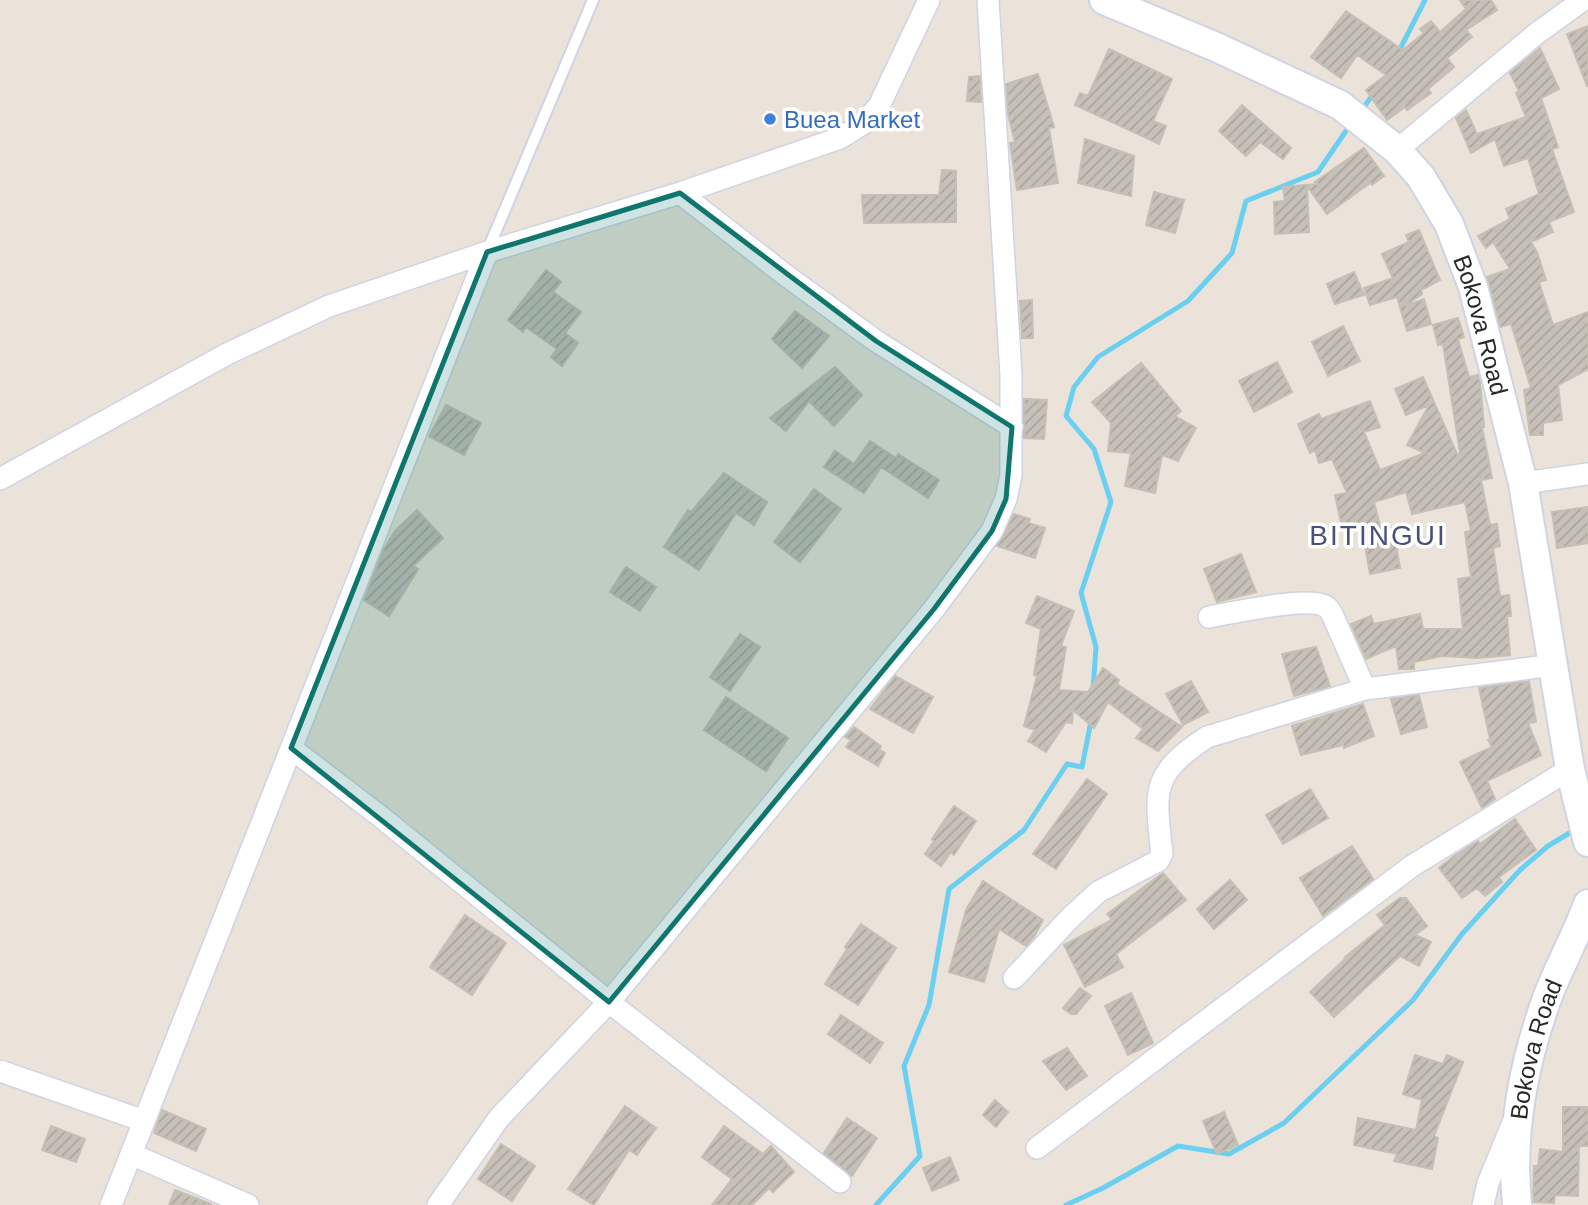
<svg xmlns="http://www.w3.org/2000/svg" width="1588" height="1205" viewBox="0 0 1588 1205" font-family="Arial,sans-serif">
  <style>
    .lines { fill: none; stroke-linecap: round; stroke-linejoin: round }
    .stream { stroke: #6acff0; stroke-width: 5 }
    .building { fill: url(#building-hatch); stroke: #c6bfb3; stroke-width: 2 }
    .lane-casing { stroke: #cfd3e2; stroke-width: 14 }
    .street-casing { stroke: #cfd3e2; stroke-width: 24 }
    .secondary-casing { stroke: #cfd3e2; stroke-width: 32 }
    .lane { stroke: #fff; stroke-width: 10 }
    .street { stroke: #fff; stroke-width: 21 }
    .secondary { stroke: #fff; stroke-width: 28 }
    .marked { fill: #0f766e; fill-opacity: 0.2; stroke: #0f766e; stroke-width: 5; stroke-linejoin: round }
    .shop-dot { fill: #3f7fe0; stroke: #fff; stroke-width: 2.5 }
    .labels { text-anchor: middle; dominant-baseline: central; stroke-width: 7; stroke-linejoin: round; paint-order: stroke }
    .shop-label { font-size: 24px; fill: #366cbe; stroke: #fff; text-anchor: start }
    .street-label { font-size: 24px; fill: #282828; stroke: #fff }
    .quarter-label { font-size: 28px; letter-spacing: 2px; fill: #485279; stroke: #fff }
  </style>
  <defs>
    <pattern id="building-hatch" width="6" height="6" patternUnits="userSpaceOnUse" patternTransform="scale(1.75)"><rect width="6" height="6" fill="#c6c0b9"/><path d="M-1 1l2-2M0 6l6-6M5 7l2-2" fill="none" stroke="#aaa59f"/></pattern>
  </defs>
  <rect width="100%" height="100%" fill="#ebe3d9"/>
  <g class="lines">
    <path class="stream" d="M1398,53L1425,0
      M1360,112L1375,92
      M1093,690L1096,647L1081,593L1111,502L1094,449L1066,416L1074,387L1098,357L1188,301L1232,253L1246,201L1318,172L1350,125
      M876,1205L920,1156L904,1066L929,1005L949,889L1024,830L1067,764L1082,767L1091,721
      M1066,1205L1103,1188L1178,1146L1229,1154L1284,1123L1413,1000L1462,934L1520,870L1548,846L1576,829"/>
  </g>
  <path class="building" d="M1460,0H1491L1497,10L1466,30L1472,37L1447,58L1454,67L1428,89L1431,93L1407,110L1405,107L1387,120L1366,90L1386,75L1357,55L1341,78L1311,57L1346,11L1403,50L1424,33L1420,29L1431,21L1440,32L1466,9Z
    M1588,26V85L1587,86L1567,34Z
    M1540,48L1559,89L1541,98L1558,147L1552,149L1574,212L1549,222L1553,232L1531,242L1537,252L1546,280L1539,282L1553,325L1588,312V369L1558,385L1562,420L1543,423V435H1530L1524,390L1531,388L1511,324L1500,327L1487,277L1510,269L1493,242L1486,248L1478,236L1510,219L1506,209L1539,194L1528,158L1504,166L1495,139L1471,153L1456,118L1466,110L1477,134L1526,117L1516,93L1519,91L1510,73Z
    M1109,49L1172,79L1153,121L1166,126L1159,144L1075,105L1080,93L1088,96Z
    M1038,74L1054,127L1049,128L1058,183L1017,190L1010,143L1015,142L1008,114L1006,84Z
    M980,76L981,102L967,101L969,77Z
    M1242,105L1291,148L1283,159L1260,142L1246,156L1219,131Z
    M1085,139L1134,156L1131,196L1078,183Z
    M1364,148L1384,176L1372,185L1370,183L1327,214L1307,186L1309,232L1275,234L1274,202L1285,201L1283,187L1318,184L1315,182Z
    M942,170L956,171V222L864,223L862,195H939Z
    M1154,192L1184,200L1175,233L1146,225Z
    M1419,230L1440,280L1421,290L1422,294L1405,306L1424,299L1431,324L1407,331L1397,297L1370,305L1364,288L1393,278L1382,254L1409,242L1406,235Z
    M546,270L561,282L553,292L581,312L565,333L578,343L562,366L551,357L557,349L526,327L523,332L508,320Z
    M1354,272L1364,295L1335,304L1327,284Z
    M1032,300L1033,338H1022L1020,301Z
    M795,311L829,336L802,368L772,339Z
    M1458,318L1464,337L1458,339L1469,377L1478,375L1480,382L1484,427H1482L1492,478L1481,480L1490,525L1497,524L1500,546L1493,548L1500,596L1509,595L1511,616H1507L1510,655L1478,658L1442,656L1414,662V669H1399L1396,646L1366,659L1351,624L1371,616L1374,624L1420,614L1423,629H1463L1458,579L1471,577L1465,532L1471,531L1465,502L1412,514L1406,492L1374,502L1381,530L1393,527L1400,568L1370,574L1361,522L1342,528L1335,495L1347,493L1332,459L1319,463L1315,450L1310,453L1298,424L1319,414L1321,419L1370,401L1380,427L1364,432L1380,470L1425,453L1407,445L1429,405L1406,415L1395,389L1423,377L1457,454L1460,453L1443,344L1438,345L1433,325Z
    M1343,326L1360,361L1328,376L1312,342Z
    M1277,362L1292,392L1254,412L1239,381Z
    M1141,363L1181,411L1175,416L1196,428L1178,461L1162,455L1155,493L1125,486L1131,453L1108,451L1111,423L1092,402Z
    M835,367L862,395L834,426L809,401L786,431L770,418Z
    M1024,399L1047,400L1044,439L1024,438Z
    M446,405L481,423L464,455L429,436Z
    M870,441L896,458L898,454L939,480L928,498L881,467L864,493L824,467L835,451L854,464Z
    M724,473L767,502L754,525L736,513L699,570L664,547L688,510L691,512Z
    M814,489L841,509L800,562L774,542Z
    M1588,507V543L1557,548L1552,512Z
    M417,510L443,538L413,566L418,569L389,616L364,600L384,549L395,531Z
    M1014,514L1030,519L1028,523L1045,528L1035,558L997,546Z
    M1241,554L1256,592L1217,602L1204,569Z
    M626,567L656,587L640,611L610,592Z
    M1037,596L1074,611L1061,646L1066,647L1059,690L1088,692L1103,668L1119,680L1117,684L1182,727L1158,751L1136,738L1143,729L1108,702L1094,728L1073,710L1072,723L1066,722L1046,752L1028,741L1035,730L1024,726L1037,676L1034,675L1041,629L1026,623Z
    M740,634L760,647L730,691L710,677Z
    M1316,647L1330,686L1294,696L1282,654Z
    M895,676L933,697L913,733L870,709Z
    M1191,681L1208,712L1183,725L1166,694Z
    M1529,681L1536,722L1528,723L1541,755L1487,781L1495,799L1482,808L1460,762L1492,747L1488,740L1490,739L1479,688Z
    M1419,695L1427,727L1401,734L1391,699Z
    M726,697L788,738L766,771L704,730Z
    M1363,704L1374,736L1344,748L1343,745L1301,755L1292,726Z
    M854,727L881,746L879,750L885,753L878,766L846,747L851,740L845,737Z
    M1087,779L1107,794L1056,869L1033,854Z
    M1310,789L1328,818L1283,844L1266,815Z
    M954,806L976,821L954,855L951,852L941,866L925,854L934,841L932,839Z
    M1515,819L1536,850L1499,877L1502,882L1485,896L1477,888L1462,898L1439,868L1454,856L1478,841L1480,844Z
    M1352,846L1373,879L1323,916L1300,878Z
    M1163,873L1186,900L1116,954L1123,967L1085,987L1064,945L1112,920L1107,914Z
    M1230,880L1247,900L1214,929L1197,909Z
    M983,881L1043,920L1034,937L1026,946L999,929L984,982L949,972L966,910Z
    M1400,898H1406L1427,926L1415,935L1431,942L1419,966L1400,956L1334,1017L1310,992L1346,958L1345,957L1385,925L1377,915Z
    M465,915L506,943L472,995L430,967Z
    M861,924L896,948L858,1005L825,984L847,949L845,947Z
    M1080,988L1091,996L1076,1014H1071L1063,1008Z
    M1131,993L1153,1043L1128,1055L1105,1006Z
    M841,1015L883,1043L870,1063L828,1034Z
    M1067,1048L1087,1076L1066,1090L1043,1061Z
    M1415,1055L1443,1064L1447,1055L1463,1062L1434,1136L1438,1138L1432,1169L1394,1161L1397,1154L1354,1145L1358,1118L1416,1130L1422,1100L1403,1094Z
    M995,1100L1008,1112L996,1127L983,1115Z
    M625,1106L656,1128L637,1155L629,1150L594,1205L568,1189Z
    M1563,1107H1588V1146H1579L1578,1196L1555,1195L1554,1203L1533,1202L1534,1166H1538L1540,1149L1563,1152Z
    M162,1110L206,1129L196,1151L154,1133Z
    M1224,1112L1238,1145L1217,1154L1203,1121Z
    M847,1118L877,1138L852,1176L824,1153Z
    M51,1126L85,1139L76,1162L42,1150Z
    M724,1126L763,1154L771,1146L794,1172L773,1192L769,1188L752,1205H712L732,1179L702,1157Z
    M501,1144L535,1166L512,1201L478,1179Z
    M950,1157L959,1180L932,1191L923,1168Z
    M175,1190L211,1204V1205H169Z"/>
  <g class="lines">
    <g class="lane-casing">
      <path id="lane" d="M487,252L593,0"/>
    </g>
    <g class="street-casing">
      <path id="street" d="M1397,150L1536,34L1583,0
        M680,193L784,274L876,341L1012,427
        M0,479L227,354L329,306L487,252L680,193L840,138L864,123L879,106L929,0
        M1523,483L1588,474
        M1209,617C1231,613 1307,596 1325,606C1328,607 1330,611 1332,614L1365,689
        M291,748L381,817L609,1002L934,609L992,531L1006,499L1011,475V375L988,0
        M1014,978L1069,919L1098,892L1158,861L1162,854C1155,790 1150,775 1207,737L1365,689L1554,665
        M0,1071L144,1121
        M1037,1148L1412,866L1570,769
        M131,1154L248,1205
        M111,1205L487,252
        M438,1205L499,1118L609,1002L840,1182
        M1483,1205L1488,1183L1512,1125"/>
    </g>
    <g class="secondary-casing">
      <g id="secondary">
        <path id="s1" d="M1104,0L1216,47L1340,105L1397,150L1421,177L1449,224L1473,287L1523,483L1570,769L1588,842"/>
        <path id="s2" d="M1517,1205C1510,1133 1524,1060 1549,993C1561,963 1577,934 1588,904"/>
      </g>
    </g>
    <use href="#lane" class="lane"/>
    <use href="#street" class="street"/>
    <use href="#secondary" class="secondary"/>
  </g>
  <path class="marked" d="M680,193L876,341L1012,427L1006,499L992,531L934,609L609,1002L291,748L487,252Z"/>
  <circle class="shop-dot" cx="770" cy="119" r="7"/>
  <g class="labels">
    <g class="shop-label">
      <text x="784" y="119">Buea Market</text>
    </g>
    <g class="street-label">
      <text stroke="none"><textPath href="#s1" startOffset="528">Bokova Road</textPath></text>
      <text stroke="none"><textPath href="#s2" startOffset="158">Bokova Road</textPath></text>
    </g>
    <g class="quarter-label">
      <text x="1378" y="535">BITINGUI</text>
    </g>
  </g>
</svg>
